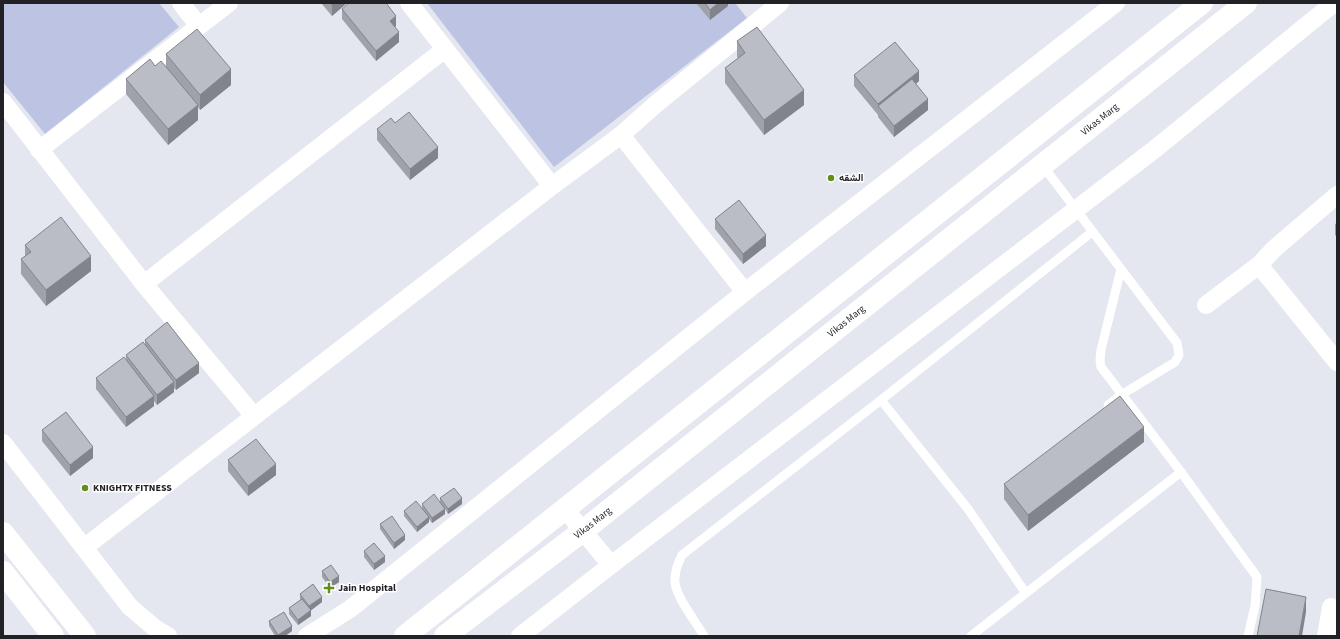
<svg xmlns="http://www.w3.org/2000/svg" width="1340" height="639" viewBox="0 0 1340 639" font-family="'Source Sans 3',Vazirmatn,sans-serif">
  <style>
    .green { fill: #bdc3e3 }
    .lines { fill: none; stroke-linecap: round; stroke-linejoin: round }
    .service { stroke: #fff; stroke-width: 9 }
    .minor { stroke: #fff; stroke-width: 18 }
    .secondary { stroke: #fff; stroke-width: 22 }
    .wall { fill: #a0a2aa }
    .shaded-wall { fill: #82848b }
    .building { fill: #babcc6; stroke: #82848b }
    .poi-dot { fill: #658d19; stroke: #fff; stroke-width: 1.5 }
    .labels { text-anchor: middle; dominant-baseline: central; stroke-width: 3; stroke-linejoin: round; paint-order: stroke }
    .street-label { font-size: 10px; fill: #222226; stroke: #fff }
    .poi-label { font-size: 10px; font-weight: bold; fill: #222226; stroke: #fff; text-anchor: start }
  </style>
  <rect width="100%" height="100%" fill="#e4e6f0"/>
  <path class="green" d="M3,3H159L179,27L45,134L3,82Z
    M427,3H735L747,18L554,167Z"/>
  <g class="lines">
    <path class="service" d="M1043,166L1177,343L1179,355L1175,362L1121,395L1108,405
      M1121,269L1101,350L1100,360L1101,367L1181,472L1257,577L1255,606L1248,636
      M881,400L968,509L1025,592
      M704,636C696,622 676,597 675,582C674,573 678,563 682,555L881,400L1092,232
      M971,636L1181,472"/>
    <path class="minor" d="M181,3L198,25
      M409,3L552,186
      M3,102L144,284L254,416
      M621,135L745,292
      M39,150L229,3
      M1337,195L1274,249L1259,265L1337,362
      M144,284L445,49
      M1206,305L1259,265
      M3,443L130,607L156,629L168,636
      M565,509L611,565
      M85,547L552,186L621,135L656,104L780,3
      M307,636L350,609L745,292L1116,3
      M520,636L611,565L1155,149L1334,3
      M1326,636L1331,607"/>
    <g class="secondary">
      <path d="M3,533L85,636"/>
      <path d="M3,572L53,636"/>
      <path d="M405,636L1202,3"/>
      <path id="s1" d="M445,636L584,530L1246,3"/>
    </g>
  </g>
  <path class="wall" d="M321,3H347L332,16Z
    M696,3H728V6L710,20Z
    M342,9L396,26L395,27L399,42L376,61L342,19Z
    M737,41L804,105L764,135L725,83V68L738,58L737,57Z
    M166,54L231,85L200,110L198,107V120L168,145L126,94V79L155,66L166,67Z
    M854,75L919,81L916,84L928,110L894,137L878,117V115L854,86Z
    M395,123L438,158L410,180L377,140V129Z
    M715,219L766,246L743,264L715,229Z
    M1337,223V237L1335,235V224Z
    M25,245L91,271L46,306L21,274V259L25,256Z
    M145,340L199,373L176,390L174,388V392L157,405L154,401V406L126,427L96,389V378L126,360V355L145,344Z
    M42,430L93,458L70,476L42,441Z
    M1144,442L1028,531L1004,499V484Z
    M228,460L276,475L248,496L228,471Z
    M440,498L462,504L448,514L445,509V514L432,523L429,519V522L417,532L404,516V511L422,508V504L440,502Z
    M380,524L405,540L394,549L380,529Z
    M364,551L385,562L374,570L364,557Z
    M322,571L339,582L330,588L322,577Z
    M300,594L322,602L311,610V616L298,625L289,614V608L300,600Z
    M269,621L292,631L285,636H275L269,626Z"/>
  <path class="shaded-wall" d="M334,3H347L332,16V5Z
    M718,3H728V6L710,20V10Z
    M396,16V26L390,31V21Z
    M399,32V42L376,61V51Z
    M231,69V85L200,110V95Z
    M919,71V81L882,111L878,106V104Z
    M804,90V105L764,135V120Z
    M928,99V110L894,137V126Z
    M198,105V120L168,145V129Z
    M438,147V158L410,180V169Z
    M766,235V246L743,264V254Z
    M91,256V271L46,306V290Z
    M199,363V373L176,390V380Z
    M174,382V392L157,405V395Z
    M154,396V406L126,427V417Z
    M1144,427V442L1028,531V515Z
    M93,447V458L70,476V465Z
    M276,464V475L248,496V486Z
    M462,498V504L448,514V509Z
    M445,509V514L432,523V518Z
    M429,517V522L417,532V527Z
    M405,535V540L394,549V543Z
    M385,556V562L374,570V564Z
    M339,576V582L330,588V582Z
    M322,597V602L309,612V606Z
    M1306,597V612L1302,636H1299Z
    M311,610V616L298,625V620Z
    M292,626V631L285,636H278V635Z"/>
  <path class="building" d="M330,3H334L332,5Z
    M349,3H386L396,16L390,21L399,32L376,51L342,9Z
    M705,3H718L710,10Z
    M757,27L804,90L764,120L725,68L745,53L737,41Z
    M197,29L231,69L200,95L166,54Z
    M895,42L919,71L878,104L854,75Z
    M150,59L155,66L161,61L198,105L168,129L126,79Z
    M912,79L928,99L894,126L878,106Z
    M409,112L438,147L410,169L377,129L391,118L395,123Z
    M739,200L766,235L743,254L715,219Z
    M61,217L91,256L46,290L21,259L31,252L25,245Z
    M167,322L199,363L176,380L145,340Z
    M143,342L174,382L157,395L126,355Z
    M124,357L154,396L126,417L96,378Z
    M1120,396L1144,427L1028,515L1004,484Z
    M66,412L93,447L70,465L42,430Z
    M256,439L276,464L248,486L228,460Z
    M454,488L462,498L448,509L440,498Z
    M434,494L445,509L432,518L422,504Z
    M416,501L429,517L417,527L404,511Z
    M392,516L405,535L394,543L380,524Z
    M374,543L385,556L374,564L364,551Z
    M331,565L339,576L330,582L322,571Z
    M313,584L322,597L309,606L300,594Z
    M1266,589L1306,597L1299,636H1257Z
    M302,599L311,610L298,620L289,608Z
    M284,612L292,626L278,635L269,621Z"/>
  <g class="poi-dot">
    <circle cx="831" cy="178" r="4"/>
    <circle cx="85" cy="488" r="4"/>
    <path d="M327 582h4v4h4v4h-4v4h-4v-4h-4v-4h4z"/>
  </g>
  <g class="labels">
    <g class="street-label">
      <text stroke="none"><textPath href="#s1" startOffset="834">Vikas Marg</textPath></text>
      <text stroke="none"><textPath href="#s1" startOffset="510">Vikas Marg</textPath></text>
      <text stroke="none"><textPath href="#s1" startOffset="186">Vikas Marg</textPath></text>
    </g>
    <g class="poi-label">
      <text x="839" y="178">الشقه</text>
      <text x="93" y="488">KNIGHTX FITNESS</text>
      <text x="338" y="588">Jain Hospital</text>
    </g>
  </g>
  <rect width="1340" height="639" fill="none" stroke="#222226" stroke-width="8"/>
</svg>
